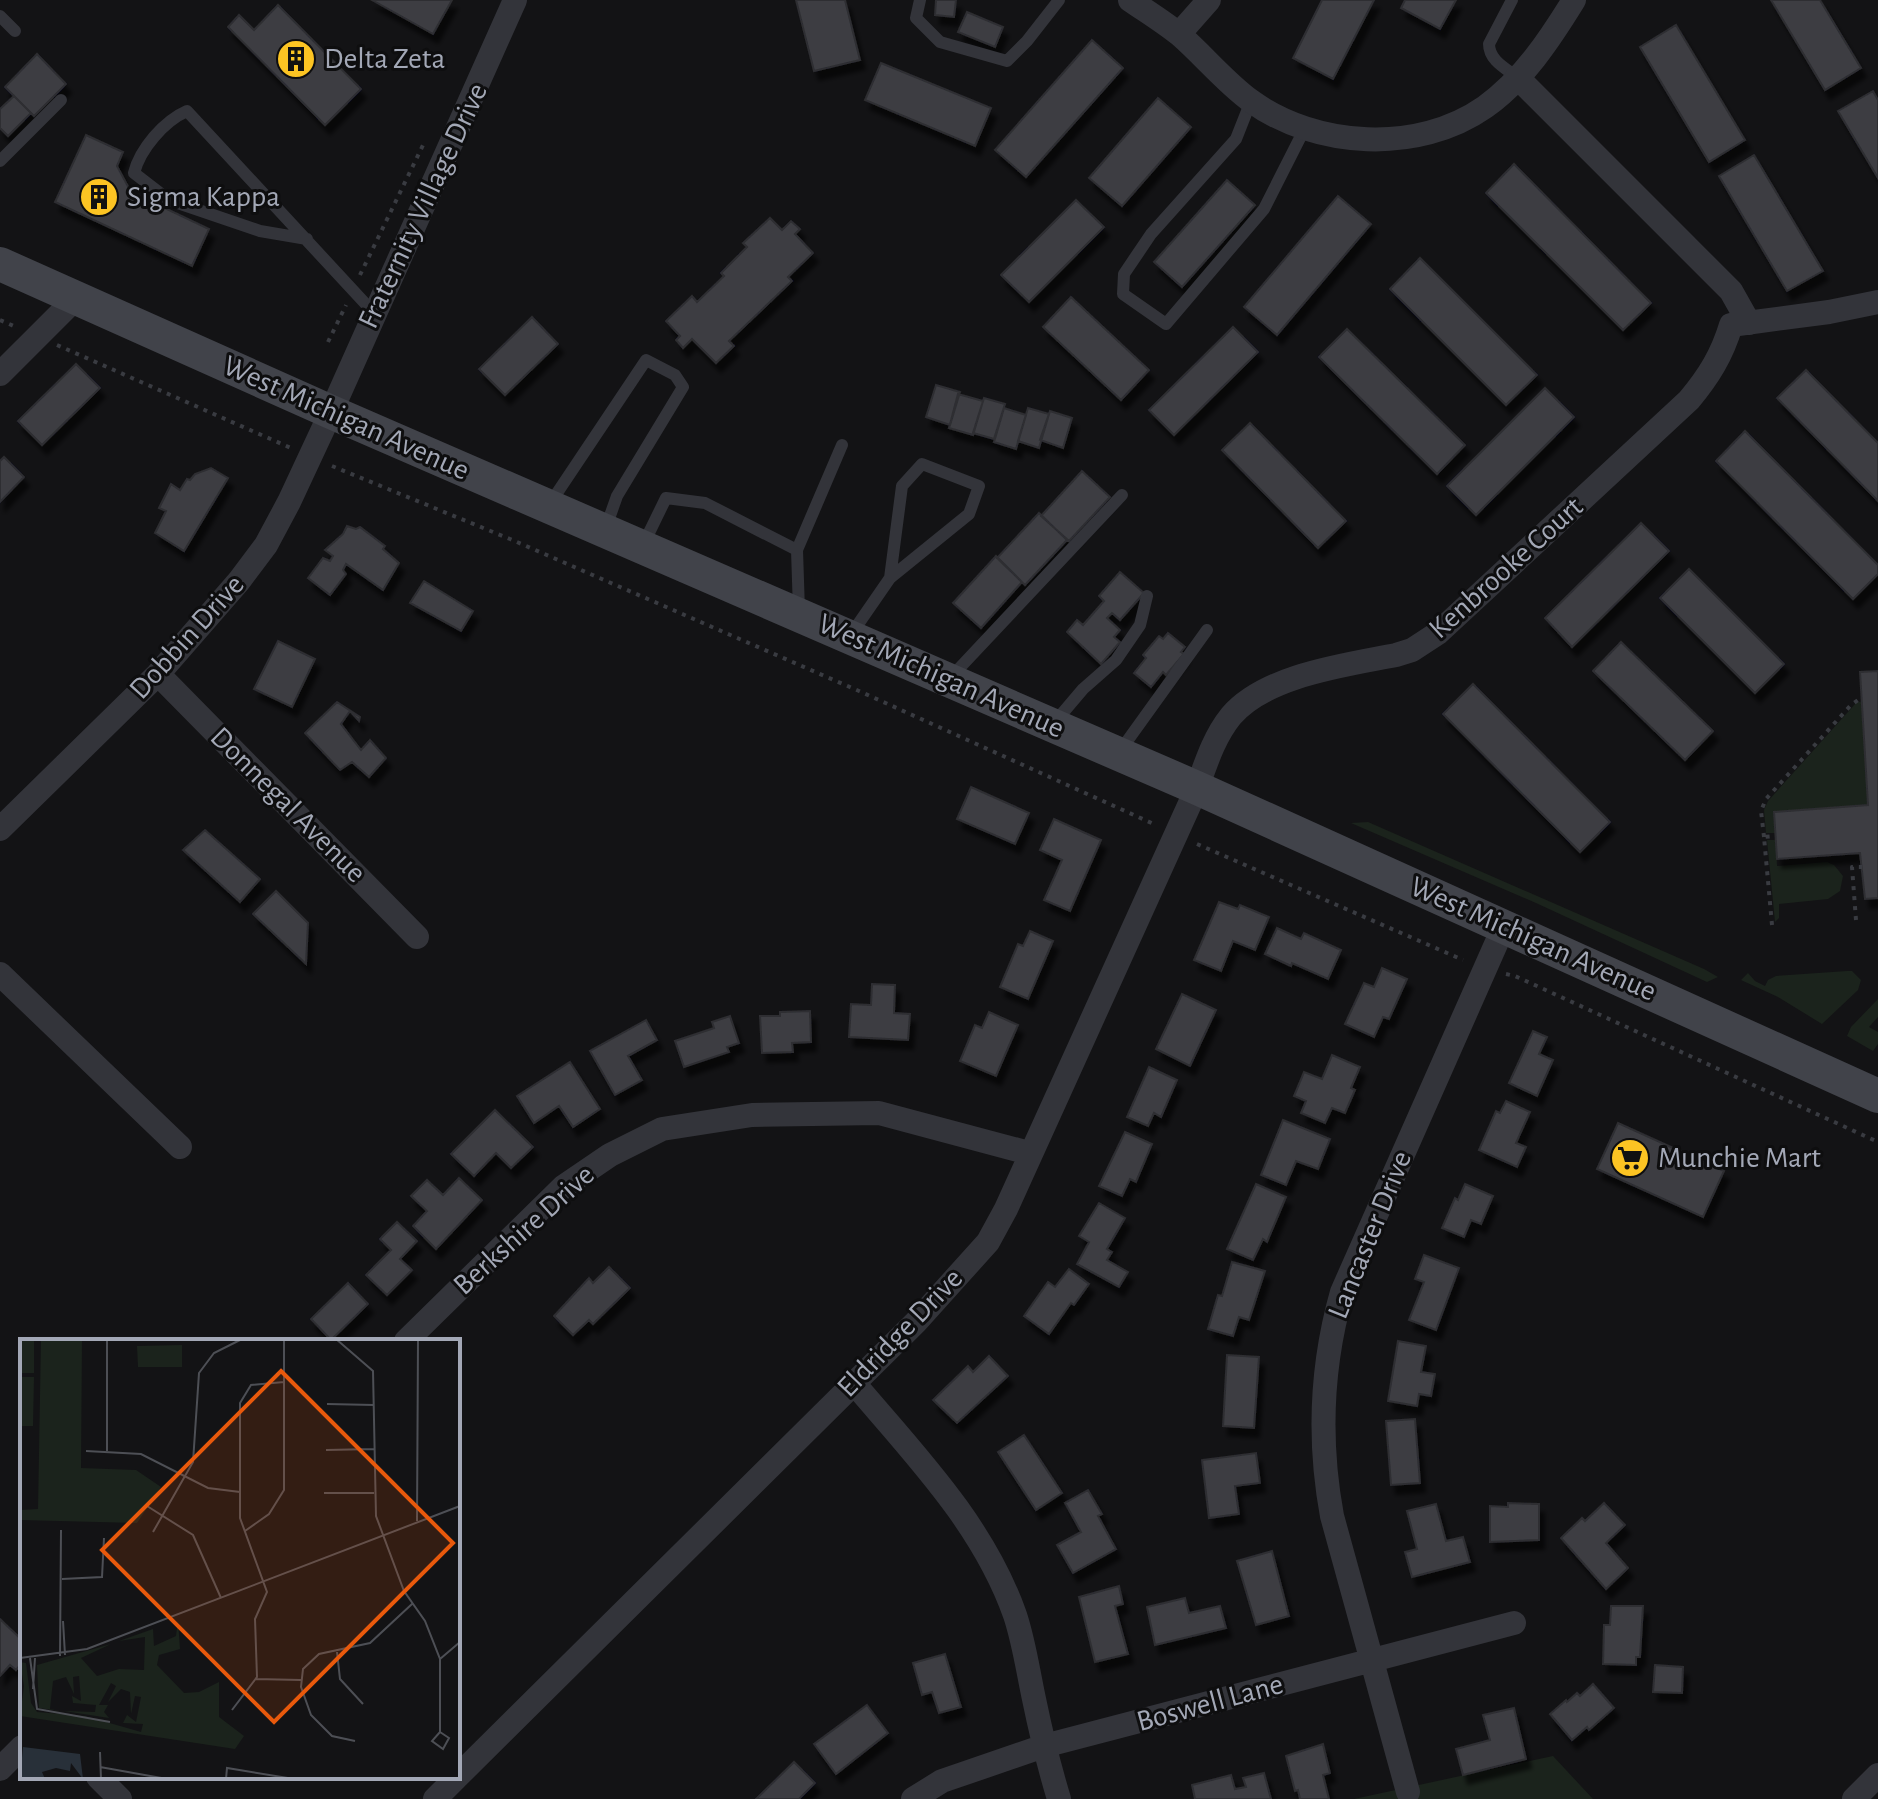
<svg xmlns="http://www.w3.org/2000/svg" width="1878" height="1799" viewBox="0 0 1878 1799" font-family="'Alegreya Sans',sans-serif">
<defs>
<filter id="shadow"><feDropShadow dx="5" dy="9" stdDeviation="2" flood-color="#0009"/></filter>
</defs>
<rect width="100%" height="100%" fill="#131315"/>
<path fill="#1b231c" d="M1862 701 1868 805 1774 812 1775 833H1766L1764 810 1768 801 1856 703Z
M1368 822 1704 969 1718 977 1707 982 1536 903 1351 823Z
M1767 840H1776L1777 866 1827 862 1834 865 1843 876 1840 891 1828 899 1779 904V918L1775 922Z
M1847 971H1852L1861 980 1858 990 1822 1024 1778 997 1741 980 1748 973 1755 981 1765 986 1768 980 1776 976Z
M1878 999V1017L1869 1027 1878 1032V1044L1873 1051 1847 1036 1851 1027Z
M1553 1756 1593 1799H1354Z"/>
<path fill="#3c3d42" stroke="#2d2d31" stroke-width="2" filter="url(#shadow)" d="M372 0H452L433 34Z
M796 0H845L860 60 814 71Z
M936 0H956L954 17 935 15Z
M1322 0H1374L1333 79 1293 58Z
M1405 0H1456L1440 29 1401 8Z
M1771 0H1820L1861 68 1825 90Z
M278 5 361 89 325 125 228 27 239 15 254 30Z
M967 12 1003 27 995 47 958 32Z
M1676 25 1745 140 1709 162 1640 47Z
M1092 40 1123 68 1026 177 995 150Z
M37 54 66 84 34 116 5 87Z
M881 63 991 108 975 146 865 100Z
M1873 91 1878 100V178L1838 111Z
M14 96 31 113 8 136 0 128V109Z
M1158 98 1191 127 1122 206 1089 178Z
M86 135 123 152 117 166 131 192 209 229 192 266 55 202Z
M1754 155 1823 271 1787 291 1719 176Z
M1514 164 1651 303 1623 330 1486 193Z
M1227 180 1255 205 1182 287 1154 262Z
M1338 196 1371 224 1277 335 1244 307Z
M1076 200 1104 227 1029 302 1001 275Z
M770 218 782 230 791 221 800 229 795 234 813 253 788 277 792 281 729 341 734 346 716 363 692 339 683 348 676 340 680 336 666 321 692 296 697 302 724 276 721 273 747 247 743 243Z
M1420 258 1537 375 1506 405 1390 289Z
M1071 297 1149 370 1121 400 1043 327Z
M532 317 558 344 505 395 479 369Z
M1233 327 1258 352 1174 435 1149 410Z
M1347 329 1465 445 1437 474 1319 357Z
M76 364 100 388 42 445 18 421Z
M1806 370 1878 443V501L1777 398Z
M936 385 960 392 950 425 926 417Z
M1545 388 1574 417 1476 515 1447 486Z
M958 394 983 401 973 435 949 428Z
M984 398 1005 404 994 439 973 433Z
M1004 408 1026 415 1016 449 994 442Z
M1028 408 1049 414 1039 448 1018 441Z
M1050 411 1072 418 1063 448 1040 440Z
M1250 423 1346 521 1318 548 1222 450Z
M1745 431 1878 565V574L1853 599 1716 461Z
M4 457 24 477 0 502V461Z
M211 468 228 478 184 551 155 533 166 511 159 508 171 484 180 490 187 479 190 480 195 474Z
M1082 471 1110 497 1069 541 1041 516Z
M1039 513 1067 540 1025 585 997 558Z
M1641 523 1669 551 1572 647 1545 618Z
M347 526 356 529 360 527 385 546 383 549 399 563 383 590 346 564 343 570 346 574 330 595 308 578 323 558 330 561 333 556 325 550 343 534Z
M996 556 1022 582 981 628 953 603Z
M1689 569 1784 664 1755 693 1660 598Z
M1120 572 1144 593 1120 620 1112 613 1107 618 1120 630 1114 637 1120 642 1101 664 1067 632 1077 620 1083 625 1104 601 1099 596Z
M424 581 473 611 461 631 410 603Z
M1168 633 1185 647 1181 652 1184 654 1166 675 1163 672 1151 687 1134 673 1146 658 1143 655 1159 636 1163 639Z
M278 641 315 659 292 707 254 689Z
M1621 642 1713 731 1685 760 1593 671Z
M1878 671V898L1865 899 1860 853 1777 859 1774 812 1868 805 1860 672Z
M1473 684 1610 822 1580 852 1443 714Z
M337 702 360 717 359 721 350 711 341 724 361 750 370 740 386 758 369 777 352 762 340 770 305 733Z
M971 787 1029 813 1015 844 957 819Z
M1054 819 1101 840 1070 911 1044 900 1062 860 1040 850Z
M205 830 260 879 240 902 183 850Z
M276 891 308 923 306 964 253 914Z
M1219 902 1238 909 1240 905 1269 917 1255 950 1233 941 1221 971 1194 960Z
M1277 928 1301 939 1304 933 1341 950 1328 979 1292 963 1291 966 1265 954Z
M1030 931 1053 941 1028 999 1000 987 1018 944 1023 946Z
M1382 968 1407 979 1389 1019 1383 1017 1374 1037 1345 1024 1364 983 1374 987Z
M872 984 895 985 894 1013 910 1014 908 1040 849 1037 851 1004 871 1005Z
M1182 994 1216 1010 1190 1066 1156 1049Z
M810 1011 811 1042 792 1043 793 1052 762 1053 760 1016H780V1012Z
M989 1012 1018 1025 996 1076 960 1061 975 1025 982 1028Z
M730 1016 739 1043 727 1047 729 1052 684 1067 675 1041 714 1028 712 1022Z
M646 1020 657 1040 628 1056 642 1080 615 1095 590 1051Z
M1533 1031 1547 1037 1539 1054 1553 1060 1537 1096 1509 1083Z
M1332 1055 1360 1067 1351 1088 1355 1090 1345 1113 1332 1108 1325 1123 1301 1113 1306 1101 1294 1096 1304 1072 1322 1079Z
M570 1062 600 1109 573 1127 559 1106 534 1123 517 1096Z
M1149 1067 1177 1080 1161 1117 1154 1113 1148 1126 1127 1117Z
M1506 1101 1530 1112 1516 1143 1526 1147 1517 1167 1479 1150 1496 1111 1500 1113Z
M495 1110 533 1147 511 1168 496 1153 474 1176 451 1154Z
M1283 1120 1330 1139 1318 1169 1296 1161 1286 1185 1261 1175Z
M1618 1123 1724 1171 1703 1217 1597 1169Z
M1125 1132 1152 1144 1136 1182 1130 1179 1122 1196 1099 1186Z
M459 1178 482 1200 436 1249 413 1226 427 1211 411 1196 427 1180 443 1195Z
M1256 1184 1286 1197 1267 1242 1263 1239 1253 1260 1227 1249Z
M1465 1184 1493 1196 1481 1224 1471 1220 1464 1237 1442 1228 1455 1198 1458 1200Z
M1099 1203 1125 1218 1107 1249 1112 1252 1107 1260 1128 1272 1119 1287 1077 1264 1089 1242 1079 1236Z
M397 1222 417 1241 400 1259 412 1270 387 1295 366 1275 391 1250 380 1239Z
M1424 1255 1459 1268 1436 1330 1409 1320 1424 1282 1415 1279Z
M1232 1262 1265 1271 1249 1320 1239 1317 1233 1336 1208 1329 1218 1295 1222 1296Z
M609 1267 630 1288 593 1324 589 1320 573 1335 554 1316 589 1278 593 1283Z
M1069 1269 1089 1284 1074 1305 1071 1303 1049 1334 1024 1316 1048 1282 1055 1287Z
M348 1283 368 1304 331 1340 311 1319Z
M1398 1341 1426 1346 1421 1372 1435 1374 1431 1396 1419 1394 1417 1406 1388 1401Z
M1227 1355 1259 1357 1254 1428 1223 1426Z
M989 1356 1008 1376 957 1423 933 1400 968 1366 973 1372Z
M1415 1419 1420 1483 1391 1485 1386 1421Z
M1024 1435 1062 1493 1036 1510 998 1452Z
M1256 1453 1260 1483 1235 1486 1239 1514 1209 1518 1202 1460Z
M1088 1490 1102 1514 1098 1516 1116 1549 1073 1573 1057 1545 1081 1532 1065 1503Z
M1508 1503 1539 1504V1540L1490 1542V1506L1508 1507Z
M1604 1503 1625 1525 1606 1543 1628 1568 1606 1589 1561 1538 1582 1518 1585 1521Z
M1436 1504 1446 1541 1463 1537 1470 1562 1412 1577 1405 1552 1417 1549 1407 1511Z
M1272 1551 1289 1616 1256 1625 1237 1561Z
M1119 1586 1123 1604 1115 1606 1128 1654 1095 1662 1079 1597Z
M1185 1598 1189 1613 1220 1606 1226 1628 1155 1645 1147 1607Z
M1611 1606H1643L1640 1657H1636V1665L1603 1664 1604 1625H1610Z
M0 1619 22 1640V1663L16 1670 10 1665 0 1676Z
M945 1654 961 1707 939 1713 932 1692 922 1695 913 1663Z
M1655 1665 1683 1667 1682 1693 1653 1692Z
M1593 1684 1614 1708 1589 1730 1587 1727 1572 1740 1550 1714 1566 1700 1567 1702 1577 1693 1580 1696Z
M867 1705 888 1733 836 1774 814 1744Z
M1514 1708 1526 1759 1463 1775 1456 1749 1490 1740 1483 1715Z
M1323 1744 1330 1773 1323 1775 1329 1799H1300L1298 1790 1295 1791 1286 1756Z
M794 1762 815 1783 799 1799H756Z
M1264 1773 1271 1799H1195L1192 1785 1231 1775 1235 1789 1246 1787 1243 1778Z"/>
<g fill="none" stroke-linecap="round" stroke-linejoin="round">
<path stroke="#393b41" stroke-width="4" stroke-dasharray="4 6" stroke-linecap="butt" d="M360 275 424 143
M0 320 16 327
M328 342 346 305
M57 345 291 448
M332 466 510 539 859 691 1156 825
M1764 837 1761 811 1766 799 1851 705 1861 698
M1197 844 1463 960
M1856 920 1852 867H1862
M1772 925 1764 837 1775 836
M1506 974 1515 976 1878 1142"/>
<path stroke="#33343a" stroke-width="12" d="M920 0 916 18 940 42 1007 61 1027 41 1059 0
M1512 0 1489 44C1489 60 1505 68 1517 77
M0 16 15 31
M1251 101 1236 139 1151 234 1124 274 1123 294 1166 324 1264 209 1305 128
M0 161 61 100
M307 239 260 231 169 200 134 173C140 149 164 121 187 111L374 313
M549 505 646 360 675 375 683 387 617 496 605 530
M644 543 666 498 705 503 797 550 799 611
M797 550 842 445
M852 633 890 578 969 514 979 486 922 464 902 486 890 578
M952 676 1122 495
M1055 722 1083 689 1116 660 1140 625 1147 596
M1120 751 1207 630"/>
<path stroke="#33343a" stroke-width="24" d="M1130 0C1146 11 1164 22 1180 35 1204 56 1225 82 1251 101 1316 148 1418 154 1485 107 1523 80 1550 39 1574 0
M1179 34 1209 0
M1517 77 1731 291 1749 323
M0 374 76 298
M158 674 417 937
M0 829 158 674 239 581 266 545 289 502 331 412 515 0
M0 974 180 1147
M406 1341 563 1187 610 1155 662 1129 752 1115 879 1113 1029 1153
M853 1382C914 1454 983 1524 1015 1615 1024 1642 1028 1671 1034 1699 1041 1733 1049 1766 1059 1799
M0 1769 22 1747
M458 1776 916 1322 988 1242 1006 1209 1197 788C1206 763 1214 737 1231 716 1266 675 1346 665 1396 655L1412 650 1438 633 1689 400C1709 376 1722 355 1731 325L1829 312 1878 302
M98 1777 120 1799
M1408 1792 1332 1516C1318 1440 1321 1366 1342 1292L1504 926
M435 1799 457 1777
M913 1799 942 1781 1044 1746 1514 1623
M1854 1799 1878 1775"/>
<path stroke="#41434a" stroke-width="34" d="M0 264 331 412 1197 788 1878 1096"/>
</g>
<defs>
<symbol id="building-disc" viewBox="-11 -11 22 22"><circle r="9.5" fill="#fcc423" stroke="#0e0e0f"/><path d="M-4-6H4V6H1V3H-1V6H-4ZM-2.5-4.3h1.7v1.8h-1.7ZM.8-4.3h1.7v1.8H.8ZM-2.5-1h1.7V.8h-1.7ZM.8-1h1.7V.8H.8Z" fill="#111"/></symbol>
<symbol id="supermarket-disc" viewBox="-11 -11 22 22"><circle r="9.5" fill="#fcc423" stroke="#0e0e0f"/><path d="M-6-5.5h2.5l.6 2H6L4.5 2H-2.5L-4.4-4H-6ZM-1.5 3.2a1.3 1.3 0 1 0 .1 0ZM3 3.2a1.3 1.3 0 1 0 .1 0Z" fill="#111"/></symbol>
</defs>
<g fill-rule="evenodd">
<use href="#building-disc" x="274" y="37" width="44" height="44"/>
<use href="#building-disc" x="77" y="175" width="44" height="44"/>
<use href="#supermarket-disc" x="1608" y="1136" width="44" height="44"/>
</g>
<g text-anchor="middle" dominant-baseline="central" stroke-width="6" stroke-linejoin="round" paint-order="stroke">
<g font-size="30" fill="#a3a8b6" stroke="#0e0e0f" text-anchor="start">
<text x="324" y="59">Delta Zeta</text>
<text x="127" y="197">Sigma Kappa</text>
<text x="1658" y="1158">Munchie Mart</text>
</g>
<g font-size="30" fill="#a3a8b6" stroke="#0e0e0f">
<text transform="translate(423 206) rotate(-65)">Fraternity Village Drive</text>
<text transform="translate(346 418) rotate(24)">West Michigan Avenue</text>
<text transform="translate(1506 568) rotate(-42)">Kenbrooke Court</text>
<text transform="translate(187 637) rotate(-48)">Dobbin Drive</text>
<text transform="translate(941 676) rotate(24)">West Michigan Avenue</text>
<text transform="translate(288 805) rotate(45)">Donnegal Avenue</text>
<text transform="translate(1533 939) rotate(24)">West Michigan Avenue</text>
<text transform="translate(524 1230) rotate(-42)">Berkshire Drive</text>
<text transform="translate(1370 1235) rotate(-68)">Lancaster Drive</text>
<text transform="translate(900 1333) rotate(-46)">Eldridge Drive</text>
<text transform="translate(1210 1703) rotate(-15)">Boswell Lane</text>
</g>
</g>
<g transform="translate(20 1339)">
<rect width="440" height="440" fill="#131315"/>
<path d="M0 0H14V34H0ZM21 0H62L61 129 116 131 141 148 117 184 0 181V171L18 170ZM162 6V28H118L117 7ZM0 38H14L13 87H0ZM158 281 160 310 139 316 137 326 164 354 179 353 199 343V378L224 397 215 410 0 377 4 347 0 323 6 324 11 364 17 373 65 377 121 393 123 385 103 384 95 382 103 384 107 376 116 383 121 358 115 357 111 375 110 353 101 350 88 363 96 347 91 344 79 366H88L84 373 89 379 44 372 75 373 76 366 53 364 52 357 61 362 59 337 53 338 54 355 46 338 33 342 30 370 40 372 19 369 17 326 91 305 61 319 77 337 99 330 124 331 125 298 99 302 133 290 134 307 156 297Z" fill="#1b231c"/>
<path d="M3 408 60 415 63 440 51 424 50 432 36 429 22 433 25 440H0Z" fill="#283039"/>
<path fill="none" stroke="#4d4f55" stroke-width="2" d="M87 0V112M316 0 353 32 356 177 384 252 405 282 420 320V393L412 402 423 410 429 399 420 393M307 65 354 66M0 107V158M306 111 354 110M66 112 121 115 188 149 220 153M304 154H354M127 167 173 196 201 259M397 182 398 0M225 192 249 175 264 151V0M133 193 173 123 179 34 194 14 222 0M42 240 82 238 84 199M43 282 45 316M317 313 320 340 343 365M40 317 41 191M0 319 67 310 440 167M10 319 17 370 90 383M420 320 440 303M235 340 281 341M13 350 15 319M212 371 237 338 235 280 247 253 220 179V64L231 46 264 43M335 402 312 397 291 376 281 348 283 330 299 315 350 304 392 265M80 413 81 440M80 428 147 440M206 440 207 429 274 440"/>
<path fill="#e8590c" fill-opacity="0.15" stroke="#e8590c" stroke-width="4" d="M261 32 433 204 254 383 82 211Z"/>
<rect width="440" height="440" fill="none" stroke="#a3a8b6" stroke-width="4"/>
</g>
</svg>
